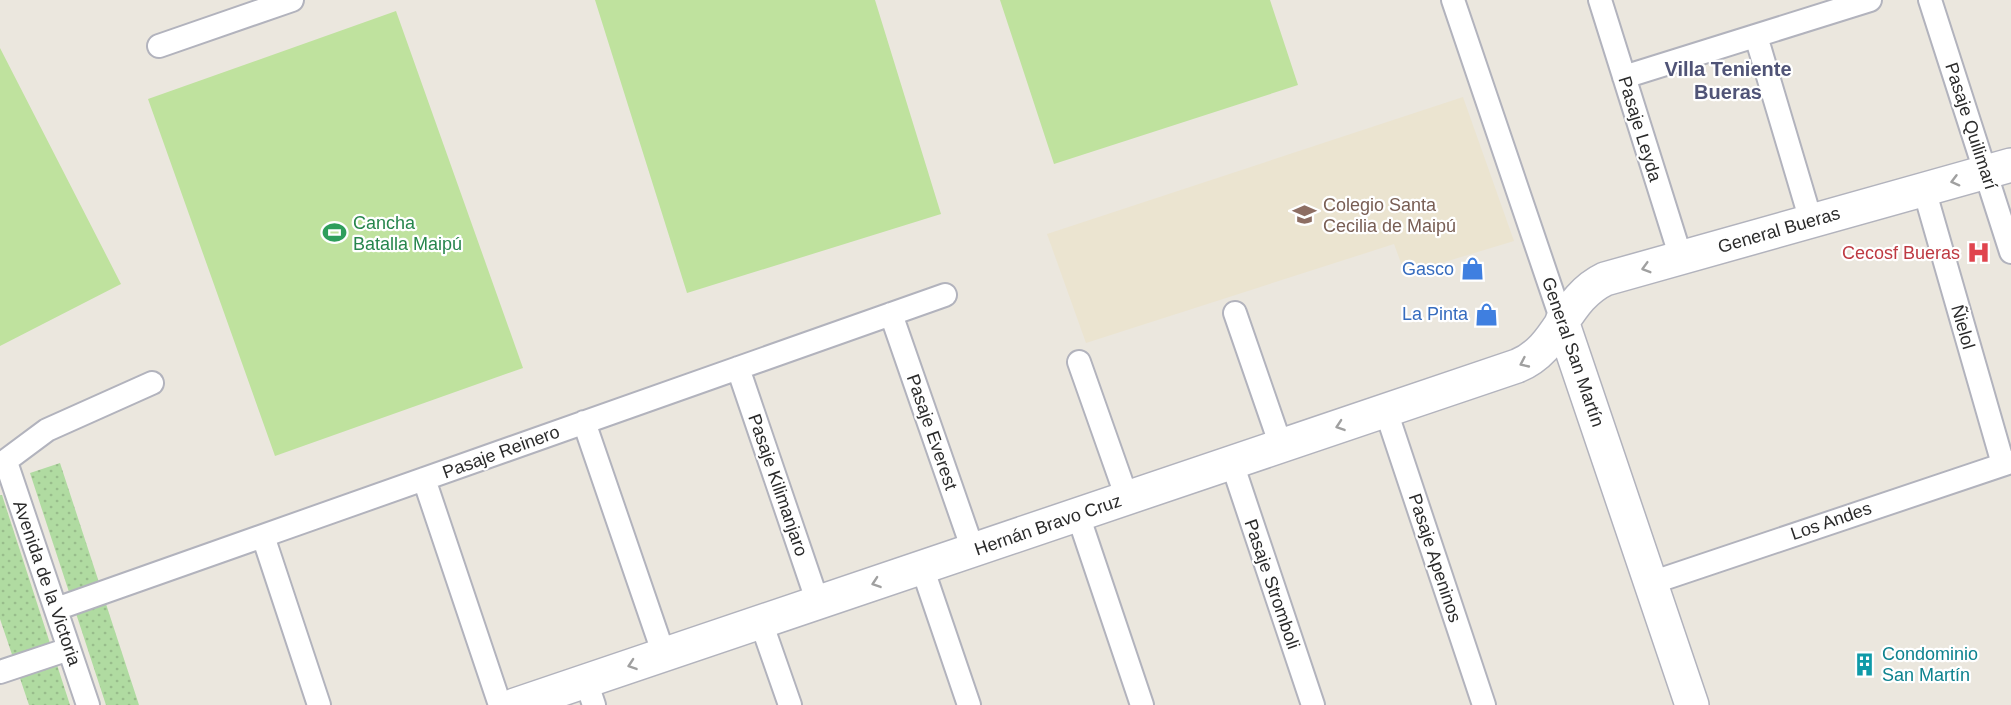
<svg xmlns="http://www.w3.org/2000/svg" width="2011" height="705" viewBox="0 0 2011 705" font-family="Arial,sans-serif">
<defs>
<pattern id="grass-dots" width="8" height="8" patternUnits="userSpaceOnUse" patternTransform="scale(1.5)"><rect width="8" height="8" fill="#b0dba1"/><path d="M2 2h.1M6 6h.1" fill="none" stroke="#98bc8b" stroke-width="1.8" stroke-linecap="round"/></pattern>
</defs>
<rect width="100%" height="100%" fill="#ebe7de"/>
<path fill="#ebe4d0" d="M1463 97 1514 241 1405 274 1394 244 1086 343 1047 234Z"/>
<path fill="url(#grass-dots)" d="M60 463 139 705H106L30 473Z
M0 495H2L70 705H29L0 619Z"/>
<path fill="#bfe29e" d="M595 0H875L941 214 687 293Z
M1000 0H1270L1298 85 1054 164Z
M396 11 523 368 275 456 148 99Z
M0 48 121 284 0 346Z"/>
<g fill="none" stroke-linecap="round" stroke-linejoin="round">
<defs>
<path id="street" d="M1453 0 1562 321
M1600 0 1681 258
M1930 0 2011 252
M1756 36 1811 221
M159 46 292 0
M1624 77 1870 0
M1924 189 2003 464
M1235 313 1281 446
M891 314 973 550
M1079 362 1127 498
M738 368 818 603
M1386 411 1484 705
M584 422 664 655
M6 462 88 705
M1232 463 1313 705
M0 465 47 430 152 383
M424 479 500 705
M1078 515 1142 705
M263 536 319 705
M922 567 969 705
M1651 583 2011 462
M56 609 945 295
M761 622 790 705
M0 672 69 649
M586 681 594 705"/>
<path id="secondary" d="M1562 321 1692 705
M515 705 1517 366C1560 349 1563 299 1605 279L2011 165"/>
</defs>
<use href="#street" stroke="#b2b3bd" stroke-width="26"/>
<use href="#secondary" stroke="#b2b3bd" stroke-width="36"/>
<use href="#street" stroke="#fff" stroke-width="22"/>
<use href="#secondary" stroke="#fff" stroke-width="33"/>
</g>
<defs><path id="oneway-chevron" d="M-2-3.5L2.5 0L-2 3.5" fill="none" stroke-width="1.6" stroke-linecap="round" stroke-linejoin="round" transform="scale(1.5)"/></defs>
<g stroke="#a0a0a0">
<use href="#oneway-chevron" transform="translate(1955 181) rotate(165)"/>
<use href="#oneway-chevron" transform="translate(1646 268) rotate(164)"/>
<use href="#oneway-chevron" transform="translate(1524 363) rotate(155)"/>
<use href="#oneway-chevron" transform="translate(1340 426) rotate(161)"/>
<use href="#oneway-chevron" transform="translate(876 583) rotate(161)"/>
<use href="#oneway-chevron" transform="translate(632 665) rotate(161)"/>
</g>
<defs>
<symbol id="school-bare" viewBox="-9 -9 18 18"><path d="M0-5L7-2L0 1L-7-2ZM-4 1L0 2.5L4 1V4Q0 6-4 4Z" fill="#8d6e63" stroke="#fff" stroke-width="2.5" paint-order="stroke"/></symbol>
<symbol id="stadium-bare" viewBox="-9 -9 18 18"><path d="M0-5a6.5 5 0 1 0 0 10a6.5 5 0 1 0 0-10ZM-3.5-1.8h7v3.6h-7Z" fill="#2e9e5b" stroke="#fff" stroke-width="2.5" paint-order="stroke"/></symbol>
<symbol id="hospital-bare" viewBox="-9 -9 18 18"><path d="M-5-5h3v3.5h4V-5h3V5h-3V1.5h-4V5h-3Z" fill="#e0444e" stroke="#fff" stroke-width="2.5" paint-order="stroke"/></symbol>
<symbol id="shop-bare" viewBox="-9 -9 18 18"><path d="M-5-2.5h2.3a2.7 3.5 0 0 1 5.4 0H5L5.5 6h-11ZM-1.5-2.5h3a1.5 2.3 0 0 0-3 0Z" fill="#3f7fe0" stroke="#fff" stroke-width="2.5" paint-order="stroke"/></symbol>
<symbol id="building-bare" viewBox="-9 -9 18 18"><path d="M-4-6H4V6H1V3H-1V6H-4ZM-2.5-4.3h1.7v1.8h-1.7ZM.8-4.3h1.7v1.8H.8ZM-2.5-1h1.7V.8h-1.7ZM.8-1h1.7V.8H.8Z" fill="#0f9aa8" stroke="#fff" stroke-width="2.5" paint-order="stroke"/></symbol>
</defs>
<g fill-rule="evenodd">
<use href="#school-bare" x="1288" y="198" width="33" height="33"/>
<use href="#stadium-bare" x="318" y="216" width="33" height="33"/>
<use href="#hospital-bare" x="1962" y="236" width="33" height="33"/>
<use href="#shop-bare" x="1456" y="252" width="33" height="33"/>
<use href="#shop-bare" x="1470" y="298" width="33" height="33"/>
<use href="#building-bare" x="1848" y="648" width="33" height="33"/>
</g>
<g text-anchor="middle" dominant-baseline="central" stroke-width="4.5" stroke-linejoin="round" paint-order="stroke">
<g font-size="18" fill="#2b2b2b" stroke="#fff">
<text transform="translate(1971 126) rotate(72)">Pasaje Quilimarí</text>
<text transform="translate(1640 129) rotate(73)">Pasaje Leyda</text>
<text transform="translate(1779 230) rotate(-16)">General Bueras</text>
<text transform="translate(1963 327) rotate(74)">Ñielol</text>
<text transform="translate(1573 352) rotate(71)">General San Martín</text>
<text transform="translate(932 432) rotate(71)">Pasaje Everest</text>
<text transform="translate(501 452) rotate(-20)">Pasaje Reinero</text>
<text transform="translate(778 485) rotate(71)">Pasaje Kilimanjaro</text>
<text transform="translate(1831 521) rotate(-19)">Los Andes</text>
<text transform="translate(1048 525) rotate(-19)">Hernán Bravo Cruz</text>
<text transform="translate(1435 558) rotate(72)">Pasaje Apeninos</text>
<text transform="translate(47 583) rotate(71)">Avenida de la Victoria</text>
<text transform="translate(1272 584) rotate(71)">Pasaje Stromboli</text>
</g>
<g font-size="18" fill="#785e54" stroke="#fff" text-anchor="start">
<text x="1323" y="205">Colegio Santa<tspan x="1323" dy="21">Cecilia de Maipú</tspan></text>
</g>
<g font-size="18" fill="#27864d" stroke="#fff" text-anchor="start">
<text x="353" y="223">Cancha<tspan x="353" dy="21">Batalla Maipú</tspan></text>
</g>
<g font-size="18" fill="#be3a42" stroke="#fff" text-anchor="end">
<text x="1960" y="253">Cecosf Bueras</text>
</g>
<g font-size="18" fill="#366cbe" stroke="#fff" text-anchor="end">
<text x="1454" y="269">Gasco</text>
<text x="1468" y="314">La Pinta</text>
</g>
<g font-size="18" fill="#0d838f" stroke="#fff" text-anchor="start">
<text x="1882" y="654">Condominio<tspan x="1882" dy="21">San Martín</tspan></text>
</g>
<g font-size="20" font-weight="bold" fill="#505477" stroke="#fff">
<text x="1728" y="69">Villa Teniente<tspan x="1728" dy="23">Bueras</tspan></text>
</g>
</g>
</svg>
